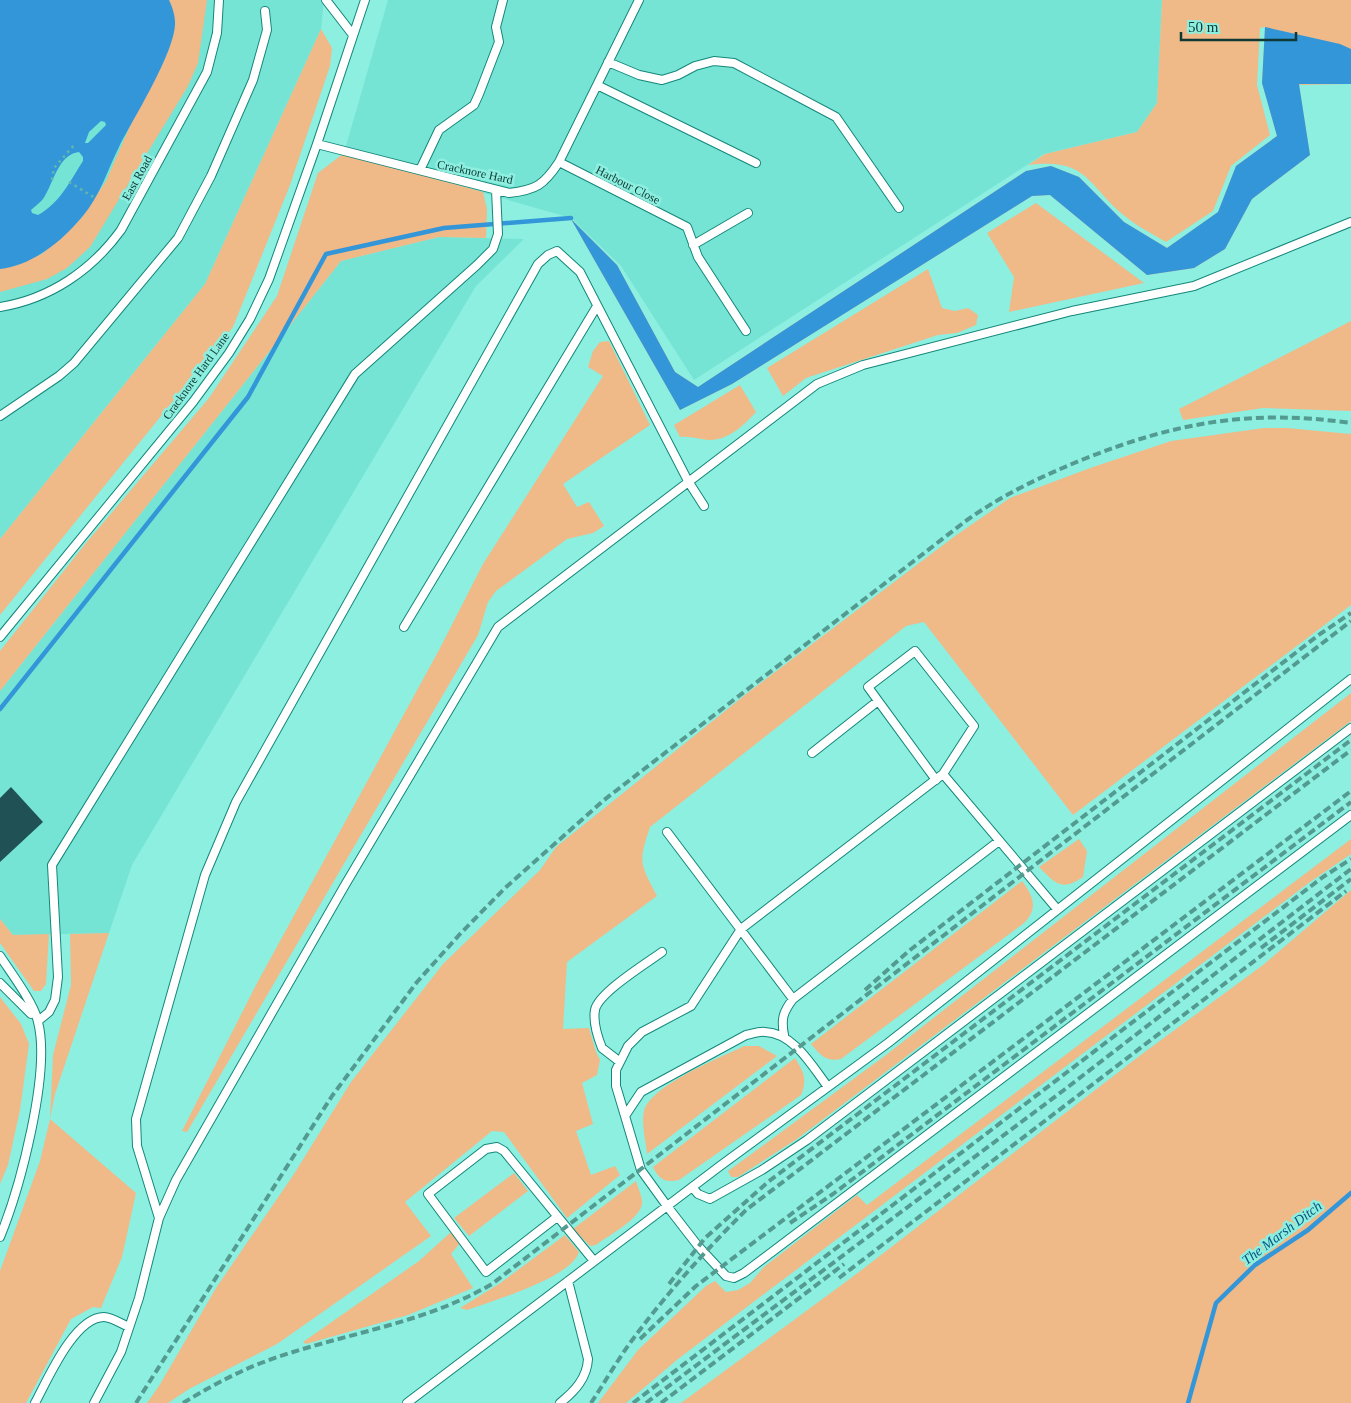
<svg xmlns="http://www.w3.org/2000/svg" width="1351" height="1403" viewBox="0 0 1351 1403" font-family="'Times New Roman',serif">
<rect width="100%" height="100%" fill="#8defe0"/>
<path fill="#76e4d4" d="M0 0H324L321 29 205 284 0 539Z
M388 0H1162L1157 103 1137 132 1044 154 694 380 621 266 571 218 344 153Z
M439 237 524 239 476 286 132 865 109 933 13 935 0 919V691L341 261Z"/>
<path fill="#f0b988" d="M169 0H207L198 63 188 86 90 247 67 268 47 279 0 292V269L42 254 82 217 106 181 175 23Z
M1162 0H1351V84L1299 85 1310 155 1252 199 1225 249 1194 268 1147 275 1050 195 1032 196 732 384 680 410 571 219 617 265 675 372 698 387 1026 171 1051 166 1079 177 1124 222 1167 248 1218 212 1236 166 1277 136 1262 83 1265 27 1260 28 1257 85 1270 135 1231 166 1213 211 1166 242C1153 234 1138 227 1126 217 1087 186 1089 157 1028 165L1045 154 1137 132 1157 103Z
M321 29 332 48 330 66 290 185 233 327 0 615V539L205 284Z
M344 153 483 192 487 209 486 238 439 237 341 261 0 691V651L86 543 209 398 277 296 318 173Z
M1036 203 1144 283 1009 312 1014 277 987 233Z
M928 269 942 308 955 311 968 308 978 315 976 325 957 333 938 335 806 378 783 396 767 368Z
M1351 321V411L1263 408 1183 420 1179 409Z
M609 341 650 425 563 484 577 507 589 502 604 526 593 533 567 539 496 591 488 602 478 635 187 1132 182 1131 256 985 439 650 483 564 603 376 588 367 593 351 600 342Z
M740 385 756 412C744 425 728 441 708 440 698 439 690 436 680 437L674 425Z
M1264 428H1287L1351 434V605L1073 815 924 622 906 626 650 827C638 863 640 863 657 896L567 962 563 1029 589 1028 596 1052 600 1060 597 1075 582 1083 593 1124 576 1131 591 1175 615 1166 620 1175 567 1218 504 1132 492 1131 405 1202 431 1236 277 1344 189 1389 168 1403H147L159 1386 216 1288 294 1174 351 1082 443 964 540 870 556 847 750 691 955 536 1010 498 1093 467 1171 441Z
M1351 693V721L797 1139 738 1177H731L728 1171 735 1166 886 1055Z
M1079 839 1087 851 1083 877C1061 892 1055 883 1039 867Z
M1351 839V854L1310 882 678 1359 626 1403H598L638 1350 706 1286 715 1281 726 1292 738 1290 750 1283 764 1267 857 1195 867 1205Z
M1022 881C1033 896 1039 908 1024 923L841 1059C826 1062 820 1055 811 1044Z
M1351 890V1403H681L855 1275 1142 1054 1263 965Z
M0 919 13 935 49 934 46 984 41 991H34L0 943Z
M109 933 55 1094 50 1119 136 1193 122 1257 101 1308 93 1307 71 1319 26 1403H0V1271L40 1161 50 1119 53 1055 71 985 70 934Z
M0 997 21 1024 29 1044 20 1110 8 1165 0 1184Z
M744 1046H759L777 1056 647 1154C646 1142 641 1123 644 1111 651 1085 720 1058 744 1046Z
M795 1058C803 1071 808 1079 801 1095L679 1180C666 1183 659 1180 653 1167Z
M514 1173 528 1191 469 1236 454 1218Z
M636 1181C638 1188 643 1198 642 1204 639 1220 609 1235 596 1245L590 1246 573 1229Z
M451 1232 460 1243 451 1254 473 1288 408 1315 306 1344 303 1342 419 1261Z
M565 1235 579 1252C571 1278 492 1301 467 1310L460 1308 499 1284Z"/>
<path fill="#3296d8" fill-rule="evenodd" d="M0 0H169C172 6 175 15 175 22 176 51 133 119 119 147 107 171 100 196 82 217 61 242 33 265 0 269ZM101 121 105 122 106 125 88 143H85L89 132ZM79 152 83 157V161C70 181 60 203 38 215L32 213 31 210C35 206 40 203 43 199 53 185 58 154 79 152Z
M1265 27 1340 44 1351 49V84H1299L1310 155 1252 199 1225 249 1194 268 1147 275 1050 195 1032 196 732 384 680 410 571 219 617 265 675 372 698 387 1026 171 1051 166 1079 177 1124 222 1167 248 1218 212 1236 166 1277 136 1262 83Z"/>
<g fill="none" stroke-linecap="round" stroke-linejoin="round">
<path stroke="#3296d8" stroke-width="4.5" d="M0 709 248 397 326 254 444 228 571 218
M1188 1403 1216 1303 1255 1265 1308 1230 1351 1193"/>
</g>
<path fill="#1f5155" d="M11 787 43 822 0 862V798Z"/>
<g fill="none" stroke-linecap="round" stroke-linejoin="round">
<defs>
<path id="lane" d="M326 0 353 35
M608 62 639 75 662 80 678 75 695 66 714 61 734 63 836 117 899 208
M597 85 756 163
M317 144 509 193C536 190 544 185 559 162L639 0
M559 162 687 227 698 257 746 331
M420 170 439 130 474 105 479 94 499 42 496 27 503 0
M693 245 748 213
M0 307C50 299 92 270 121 230L207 72 217 33 219 0
M0 416 59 376 74 363 178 238 211 176 253 80 267 30 265 11
M404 627 597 306
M0 637 193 402 229 353 250 319 269 279 317 144 365 0
M812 753 878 701
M936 780 868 687 915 651 974 726 943 774
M667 832 793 999 999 841
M0 956C11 973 34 1003 38 1022 51 1072 20 1188 0 1237
M0 983 31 1014
M38 1021 49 1012 55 1000 58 977 52 865 355 374 477 265 493 249 498 234 496 190
M784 1035C781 1019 783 1012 793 999
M620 1062 602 1048C598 1038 593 1021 595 1010 598 993 647 963 662 952
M828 1087C812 1066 794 1033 765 1032 759 1031 752 1034 746 1035L641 1092 625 1116 641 1170 667 1206 698 1246 726 1276 734 1278 744 1273 1351 815
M625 1116 616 1086V1070L628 1046 642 1032 691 1006 741 929 943 774 1057 909
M692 1187 698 1194 710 1199 762 1170 807 1140 1351 728
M557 1217 486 1272 428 1194 486 1149 497 1147 504 1151 594 1261
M159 1218 137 1146 136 1119 205 875 236 802 538 264 548 255 557 251 580 272 688 481 704 506
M35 1403C47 1381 74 1317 104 1317 111 1317 122 1324 129 1327
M94 1403 121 1352 139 1298 159 1218 176 1180 345 885 498 627 817 384 863 365 1072 311 1194 286 1351 222
M407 1403 720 1166 888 1043 1351 679
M560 1403C575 1391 587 1378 588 1359L568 1281"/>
</defs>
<use href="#lane" stroke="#13877a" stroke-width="10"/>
<path stroke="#65b6aa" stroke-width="2.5" stroke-dasharray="2.5 4" stroke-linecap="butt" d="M52 180 54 168 75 144
M69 182 95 198"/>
<use href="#lane" stroke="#fff" stroke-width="8"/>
<path stroke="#539b91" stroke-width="4" stroke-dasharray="8 4" stroke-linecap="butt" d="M1261 948 1351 879
M865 990 910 950 1320 634 1351 613
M790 1223 833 1194 1351 802
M839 1278 1346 891
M669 1284 705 1238 768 1182 1351 740
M640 1339 696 1286 1351 791
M136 1403 332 1096 417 982 460 934 505 888 604 800 967 520C1004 494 1042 476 1084 459 1177 422 1251 409 1351 423
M183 1403C208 1388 233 1374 261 1363 337 1334 420 1326 492 1284L1351 621
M591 1403C605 1382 618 1359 633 1339 667 1293 706 1250 746 1210L1351 750
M633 1403 1323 877 1351 859
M646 1403 1064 1090 1351 869
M661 1403 844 1264"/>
</g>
<g text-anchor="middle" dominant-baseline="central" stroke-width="5" stroke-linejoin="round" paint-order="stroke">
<g font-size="12" fill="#0e3934" stroke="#8defe0">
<text transform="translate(475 172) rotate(12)">Cracknore Hard</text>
<text transform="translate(137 178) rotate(-61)">East Road</text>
<text transform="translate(628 185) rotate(27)">Harbour Close</text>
<text transform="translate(196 376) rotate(-54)">Cracknore Hard Lane</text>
</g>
<g font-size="14" font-style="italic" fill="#0a5480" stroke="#8defe0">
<text transform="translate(1282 1233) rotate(-37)">The Marsh Ditch</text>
</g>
</g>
<path d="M1181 32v8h115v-8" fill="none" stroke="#0e3934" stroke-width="2.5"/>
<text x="1188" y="32" font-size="15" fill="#0e3934" stroke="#8defe0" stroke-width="4" paint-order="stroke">50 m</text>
</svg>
